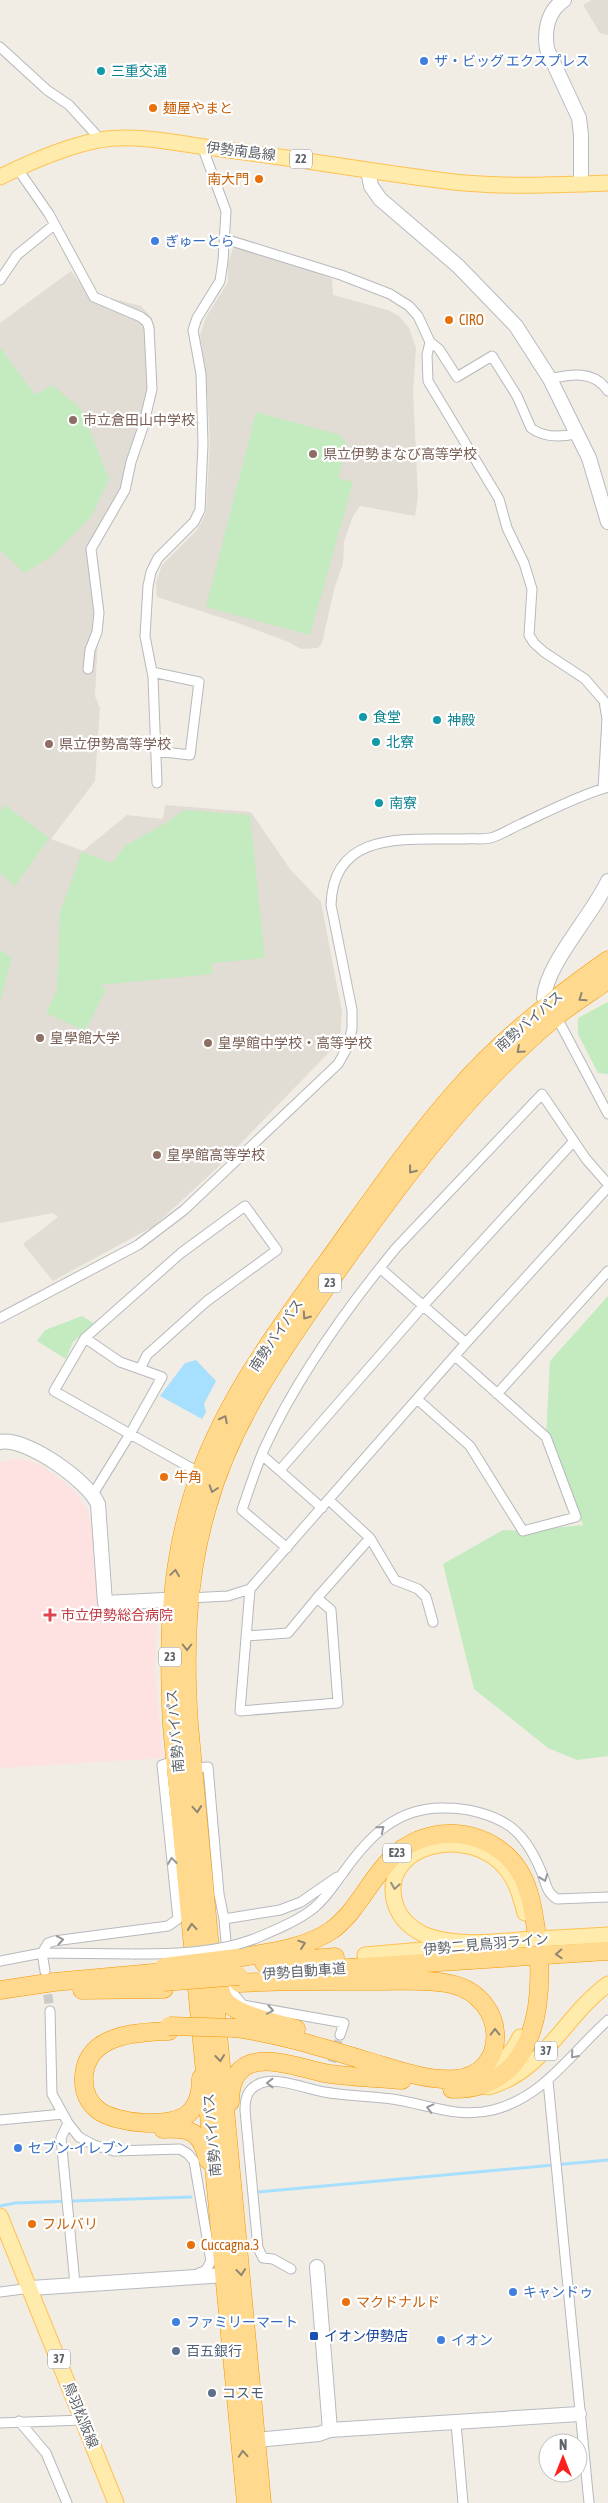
<svg xmlns="http://www.w3.org/2000/svg" width="608" height="2503" viewBox="0 0 608 2503" font-family="'Asap Condensed','Noto Sans JP',sans-serif">
<rect width="100%" height="100%" fill="#f1ede5"/>
<path fill="#e1dcd4" d="M592 0H608V35L600 33 583 5Z
M234 246 303 267 332 279 333 295 388 310 399 316 409 328 416 348 413 392 418 496 415 516 360 506 353 516 344 542 343 564 335 586 322 643 318 648 301 649 288 642 238 623 157 597 156 582 162 565 197 530 206 513 210 442 206 373 200 335 206 317 228 282V263Z
M71 271 92 299 110 298 141 306 152 318 155 332 150 395 126 482 103 525 86 547 98 636 95 696 100 708 95 781 51 839 83 851 127 815 163 819 165 805 251 812 290 869 321 902 342 1012 340 1041 217 1168 154 1226 53 1281 23 1244 58 1217 53 1213 0 1223V323Z"/>
<path fill="#fee1e1" d="M15 1459 27 1460 43 1467 59 1478 76 1493 88 1511 93 1536 100 1616 146 1613 157 1625 155 1670 163 1758 0 1768V1462Z"/>
<path fill="#c3ebbf" d="M0 347 35 395 52 385 81 409 109 479 91 517 53 555 25 573 0 550Z
M256 412 340 435 347 444 338 478 353 482 310 635 206 607Z
M5 805 49 838 15 886 0 873V812Z
M184 810 250 815 265 958 212 963V974L99 985 106 990 85 1031 46 1013 57 990 60 912 82 852 112 863 126 845 166 823Z
M0 950 12 958 0 1002Z
M608 1002V1074L598 1073 578 1034V1018Z
M608 1296V1756L577 1760 548 1748 474 1689 443 1564 503 1530 523 1531 583 1525 546 1437 550 1361Z
M82 1316 95 1324 73 1342 66 1359 37 1341 45 1330Z"/>
<path fill="#a7dfff" d="M196 1360 216 1381 204 1404 206 1412 202 1419 160 1396 185 1363Z"/>
<g fill="none" stroke-linecap="round" stroke-linejoin="round">
<path stroke="#a7dfff" stroke-width="3" d="M258 2192 608 2160
M0 2206 15 2203 191 2197"/>
<path stroke="#cccac6" stroke-width="9" stroke-dasharray="9 4.5" stroke-linecap="butt" d="M46 1981 50 2011
M328 2075 340 2035"/>
<defs>
<path id="street" d="M0 47 47 90 69 105 101 140
M17 168 49 214 94 297 141 317 147 322 149 328 152 389 143 427 131 462 125 490 91 549 99 613 97 632 90 650 88 669
M225 239 341 275 390 294 409 306 418 316 430 342 427 355 428 381 499 499 507 528 524 563 532 589 529 635 534 643 544 652 585 679 604 701 607 719 603 789
M0 280 17 255 54 225
M430 342 439 349 457 377 492 356 517 396 531 428C544 438 561 437 575 434
M550 379C571 374 594 370 608 391
M152 672 199 682 190 755 156 751
M157 783 153 677 145 636 148 586 151 572 158 558 194 522 200 510 203 444 201 374 193 330 197 318 220 281 223 261 226 211 202 146
M556 1016 608 1114
M245 1206 277 1250 207 1301 147 1355 140 1369 162 1377 130 1434 54 1391 85 1338 181 1253Z
M380 1268 466 1343
M0 1318 138 1245 184 1210 338 1064 347 1048 352 1029V1010L331 905C333 829 408 840 463 839 471 838 481 840 490 838 500 836 511 828 521 824 549 811 577 796 608 787
M85 1338 120 1362 140 1369
M497 1394 608 1271
M417 1399 470 1446 523 1531 576 1517 546 1437 455 1356
M262 1455 322 1508
M280 1470 423 1306 574 1141
M93 1494 130 1434 200 1473
M370 1538 395 1580 418 1589 426 1597 433 1622
M287 1548 242 1510C249 1489 256 1468 264 1449 297 1377 346 1309 396 1248L542 1094 586 1159 608 1184
M250 1589 240 1711 338 1703 331 1610 317 1598 370 1538 329 1500
M189 1598 228 1596 250 1589 466 1343 608 1187
M246 1636 288 1633 317 1598
M194 1768 208 1767 219 1894 224 1919 280 1910 301 1902 337 1877
M224 1919 227 1953
M254 1939C275 1930 296 1922 314 1908 326 1898 334 1885 343 1873 369 1836 398 1806 446 1808 467 1808 491 1814 508 1825 523 1835 534 1854 541 1871 546 1882 546 1893 557 1899L608 1897
M0 1961 42 1953 48 1943 54 1941 168 1926 178 1919 162 1765 177 1760
M45 1971 42 1953 134 1954
M229 1974 231 1991 243 2005 344 2023 340 2035
M50 2011 52 2094 68 2123 79 2137 94 2145 114 2151 180 2149 188 2154 194 2161 211 2261 206 2270 197 2274
M548 2081 589 2503
M0 2120 63 2114
M68 2123 61 2138 75 2284
M291 2269 273 2259 263 2258 258 2248 245 2110C245 2097 248 2088 261 2083 279 2077 306 2089 324 2092 347 2096 370 2096 392 2099 427 2104 457 2119 493 2110 544 2097 571 2053 608 2020
M0 2292 31 2288
M19 2421 46 2453 67 2503
M0 2423 83 2420
M456 2423 463 2503"/>
<path id="secondary" d="M564 0C548 11 544 30 547 49L579 118 581 135V184
M368 171 371 186 380 199 458 266 516 326 550 379 589 458 608 522
M553 1012 544 998C546 964 592 916 608 881
M0 1442C25 1436 88 1481 98 1504L105 1603 183 1599
M317 2267 330 2430
M31 2288 226 2275
M256 2440 319 2434 330 2430 579 2414"/>
<path id="primary" d="M0 177C32 161 64 147 99 140 133 134 172 142 205 147 283 156 360 170 438 180 494 188 552 185 608 183
M525 1913C521 1898 517 1883 508 1871 471 1821 375 1845 396 1906 401 1920 412 1929 425 1935 462 1949 508 1940 546 1938
M538 1939 608 1935
M365 1955 456 1947
M476 2075C496 2068 511 2057 520 2037
M488 2087C544 2072 564 2016 608 1984
M0 2216 116 2503"/>
<path id="highway" d="M237 1958C270 1952 304 1949 332 1930 359 1910 371 1876 396 1854 434 1821 495 1829 521 1874 530 1890 533 1910 536 1929
M264 1963 335 1957
M317 1970 608 1951
M218 1980C220 1986 220 1993 224 1999 234 2015 277 2023 296 2029
M0 1990 54 1982 164 1972
M82 1990 164 1989
M235 2028C280 2034 323 2048 367 2061 395 2069 426 2081 455 2079 509 2076 510 1998 451 1984 428 1979 402 1981 379 1981 332 1981 286 1980 239 1983
M169 2031C137 2032 87 2034 84 2076 83 2090 88 2102 98 2110 116 2124 171 2129 189 2113 199 2104 201 2091 201 2078
M452 2089C526 2090 542 2021 539 1961
M230 2102C230 2087 234 2070 250 2064 272 2056 307 2070 330 2074 353 2077 378 2078 402 2080
M163 2129C191 2127 201 2132 208 2160
M246 2503 172 1726C168 1648 169 1573 192 1498 219 1409 273 1336 327 1262 369 1204 410 1143 458 1089 502 1039 554 998 608 960
M262 2503 189 1725C184 1651 186 1579 207 1508 231 1421 282 1350 333 1277 399 1184 468 1089 557 1016 573 1003 591 992 608 980"/>
</defs>
<use href="#street" stroke="#b6b9bd" stroke-width="11"/>
<use href="#secondary" stroke="#b7bbc0" stroke-width="16"/>
<use href="#primary" stroke="#ffc150" stroke-width="17"/>
<use href="#highway" stroke="#f69600" stroke-width="19"/>
<use href="#street" stroke="#fff" stroke-width="9"/>
<use href="#secondary" stroke="#fff" stroke-width="14"/>
<use href="#primary" stroke="#ffebac" stroke-width="15"/>
<use href="#highway" stroke="#ffda8e" stroke-width="18"/>
<defs>
<path id="street-bridge" d="M134 1954C173 1954 217 1953 254 1939"/>
<path id="highway-bridge" d="M164 1967 237 1958
M163 1982 239 1976
M169 2026 235 2028"/>
</defs>
<use href="#street-bridge" stroke="#b6b9bd" stroke-width="11" stroke-linecap="butt"/>
<use href="#highway-bridge" stroke="#f69600" stroke-width="19" stroke-linecap="butt"/>
<use href="#street-bridge" stroke="#fff" stroke-width="9"/>
<use href="#highway-bridge" stroke="#ffda8e" stroke-width="18"/>
</g>
<defs><path id="oneway-chevron" d="M-2-3.5L2.5 0L-2 3.5" fill="none" stroke-width="1.6" stroke-linecap="round" stroke-linejoin="round" transform="scale(1.25)"/></defs>
<g stroke="#8e8673">
<use href="#oneway-chevron" transform="translate(582 998) rotate(145)"/>
<use href="#oneway-chevron" transform="translate(520 1050) rotate(138)"/>
<use href="#oneway-chevron" transform="translate(412 1170) rotate(128)"/>
<use href="#oneway-chevron" transform="translate(306 1316) rotate(125)"/>
<use href="#oneway-chevron" transform="translate(224 1419) rotate(-63)"/>
<use href="#oneway-chevron" transform="translate(213 1489) rotate(108)"/>
<use href="#oneway-chevron" transform="translate(175 1573) rotate(-82)"/>
<use href="#oneway-chevron" transform="translate(187 1647) rotate(90)"/>
<use href="#oneway-chevron" transform="translate(197 1809) rotate(85)"/>
<use href="#oneway-chevron" transform="translate(192 1927) rotate(-95)"/>
<use href="#oneway-chevron" transform="translate(302 1944) rotate(-19)"/>
<use href="#oneway-chevron" transform="translate(559 1954) rotate(177)"/>
<use href="#oneway-chevron" transform="translate(495 2032) rotate(-91)"/>
<use href="#oneway-chevron" transform="translate(220 2058) rotate(84)"/>
<use href="#oneway-chevron" transform="translate(241 2272) rotate(84)"/>
<use href="#oneway-chevron" transform="translate(243 2454) rotate(-94)"/>
</g>
<g stroke="#96999c">
<use href="#oneway-chevron" transform="translate(381 1829) rotate(-39)"/>
<use href="#oneway-chevron" transform="translate(172 1861) rotate(-96)"/>
<use href="#oneway-chevron" transform="translate(544 1878) rotate(70)"/>
<use href="#oneway-chevron" transform="translate(60 1940) rotate(-10)"/>
<use href="#oneway-chevron" transform="translate(270 2010) rotate(10)"/>
<use href="#oneway-chevron" transform="translate(574 2055) rotate(131)"/>
<use href="#oneway-chevron" transform="translate(270 2083) rotate(180)"/>
<use href="#oneway-chevron" transform="translate(430 2108) rotate(-166)"/>
</g>
<use stroke="#96927f" href="#oneway-chevron" transform="translate(395 1886) rotate(99)"/>
<g fill="#3f7fe0" stroke="#fff" stroke-width="2">
<circle cx="424" cy="61" r="5"/>
<circle cx="155" cy="241" r="5"/>
<circle cx="18" cy="2148" r="5"/>
<circle cx="513" cy="2292" r="5"/>
<circle cx="176" cy="2322" r="5"/>
<circle cx="441" cy="2340" r="5"/>
</g>
<g fill="#0f9aa8" stroke="#fff" stroke-width="2">
<circle cx="101" cy="71" r="5"/>
<circle cx="363" cy="717" r="5"/>
<circle cx="437" cy="720" r="5"/>
<circle cx="376" cy="742" r="5"/>
<circle cx="379" cy="803" r="5"/>
</g>
<g fill="#e8710a" stroke="#fff" stroke-width="2">
<circle cx="153" cy="108" r="5"/>
<circle cx="259" cy="179" r="5"/>
<circle cx="449" cy="320" r="5"/>
<circle cx="164" cy="1477" r="5"/>
<circle cx="32" cy="2224" r="5"/>
<circle cx="191" cy="2245" r="5"/>
<circle cx="346" cy="2302" r="5"/>
</g>
<g fill="#8d6e63" stroke="#fff" stroke-width="2">
<circle cx="73" cy="420" r="5"/>
<circle cx="313" cy="454" r="5"/>
<circle cx="49" cy="744" r="5"/>
<circle cx="40" cy="1038" r="5"/>
<circle cx="208" cy="1043" r="5"/>
<circle cx="157" cy="1155" r="5"/>
</g>
<path fill="#e0444e" stroke="#fff" stroke-width="2" d="M47.5 1607.5h5v5h5v5h-5v5h-5v-5h-5v-5h5z"/>
<rect fill="#1a4fb4" stroke="#fff" stroke-width="2" x="309" y="2331" width="10" height="10" rx="2.5"/>
<g fill="#5c6f8a" stroke="#fff" stroke-width="2">
<circle cx="176" cy="2351" r="5"/>
<circle cx="212" cy="2393" r="5"/>
</g>
<g text-anchor="middle" dominant-baseline="central" stroke-width="4.5" stroke-linejoin="round" paint-order="stroke">
<g fill="#fff" stroke="#8e9195" stroke-width="1">
<rect x="290" y="149.5" width="22" height="19" rx="4"/>
<rect x="319" y="1273.5" width="22" height="19" rx="4"/>
<rect x="159" y="1647.5" width="22" height="19" rx="4"/>
<rect x="383" y="1843.5" width="28" height="19" rx="4"/>
<rect x="535" y="2041.5" width="22" height="19" rx="4"/>
<rect x="48" y="2349.5" width="22" height="19" rx="4"/>
</g>
<g font-size="12" font-weight="bold" fill="#5d6267">
<text x="301" y="159">22</text>
<text x="330" y="1283">23</text>
<text x="170" y="1657">23</text>
<text x="397" y="1853">E23</text>
<text x="546" y="2051">37</text>
<text x="59" y="2359">37</text>
</g>
<g font-size="14" fill="#366cbe" stroke="#fff" text-anchor="start">
<text x="434" y="61">ザ・ビッグ エクスプレス</text>
<text x="165" y="241">ぎゅーとら</text>
<text x="28" y="2148">セブン-イレブン</text>
<text x="523" y="2292">キャンドゥ</text>
<text x="186" y="2322">ファミリーマート</text>
<text x="451" y="2340">イオン</text>
</g>
<g font-size="14" fill="#0d838f" stroke="#fff" text-anchor="start">
<text x="111" y="71">三重交通</text>
<text x="373" y="717">食堂</text>
<text x="447" y="720">神殿</text>
<text x="386" y="742">北寮</text>
<text x="389" y="803">南寮</text>
</g>
<g font-size="14" fill="#c56008" stroke="#fff" text-anchor="start">
<text x="163" y="108">麺屋やまと</text>
<text x="249" y="179" text-anchor="end">南大門</text>
<text x="459" y="320">CIRO</text>
<text x="174" y="1477">牛角</text>
<text x="42" y="2224">フルバリ</text>
<text x="201" y="2245">Cuccagna.3</text>
<text x="356" y="2302">マクドナルド</text>
</g>
<g font-size="14" fill="#5d6267" stroke="#fff">
<text transform="translate(241 151) rotate(7)">伊勢南島線</text>
<text transform="translate(529 1021) rotate(-41)">南勢バイパス</text>
<text transform="translate(276 1335) rotate(-56)">南勢バイパス</text>
<text transform="translate(175 1731) rotate(-95)">南勢バイパス</text>
<text transform="translate(486 1944) rotate(-5)">伊勢二見鳥羽ライン</text>
<text transform="translate(304 1971) rotate(-4)">伊勢自動車道</text>
<text transform="translate(212 2135) rotate(-95)">南勢バイパス</text>
<text transform="translate(81 2415) rotate(68)">鳥羽松阪線</text>
</g>
<g font-size="14" fill="#785e54" stroke="#fff" text-anchor="start">
<text x="83" y="420">市立倉田山中学校</text>
<text x="323" y="454">県立伊勢まなび高等学校</text>
<text x="59" y="744">県立伊勢高等学校</text>
<text x="50" y="1038">皇學館大学</text>
<text x="218" y="1043">皇學館中学校・高等学校</text>
<text x="167" y="1155">皇學館高等学校</text>
</g>
<g font-size="14" fill="#be3a42" stroke="#fff" text-anchor="start">
<text x="61" y="1615">市立伊勢総合病院</text>
</g>
<g font-size="14" fill="#164399" stroke="#fff" text-anchor="start">
<text x="324" y="2336">イオン伊勢店</text>
</g>
<g font-size="14" fill="#4e5e75" stroke="#fff" text-anchor="start">
<text x="186" y="2351">百五銀行</text>
<text x="222" y="2393">コスモ</text>
</g>
</g>
<g transform="translate(563 2458)"><circle r="24" fill="#ffffff" stroke="#bec0c2"/>
<path d="M0-4L9 19L0 12L-9 19Z" fill="#fc2120"/>
<text y="-8" font-size="14" font-weight="bold" text-anchor="middle" fill="#5d6267">N</text>
</g>
</svg>
